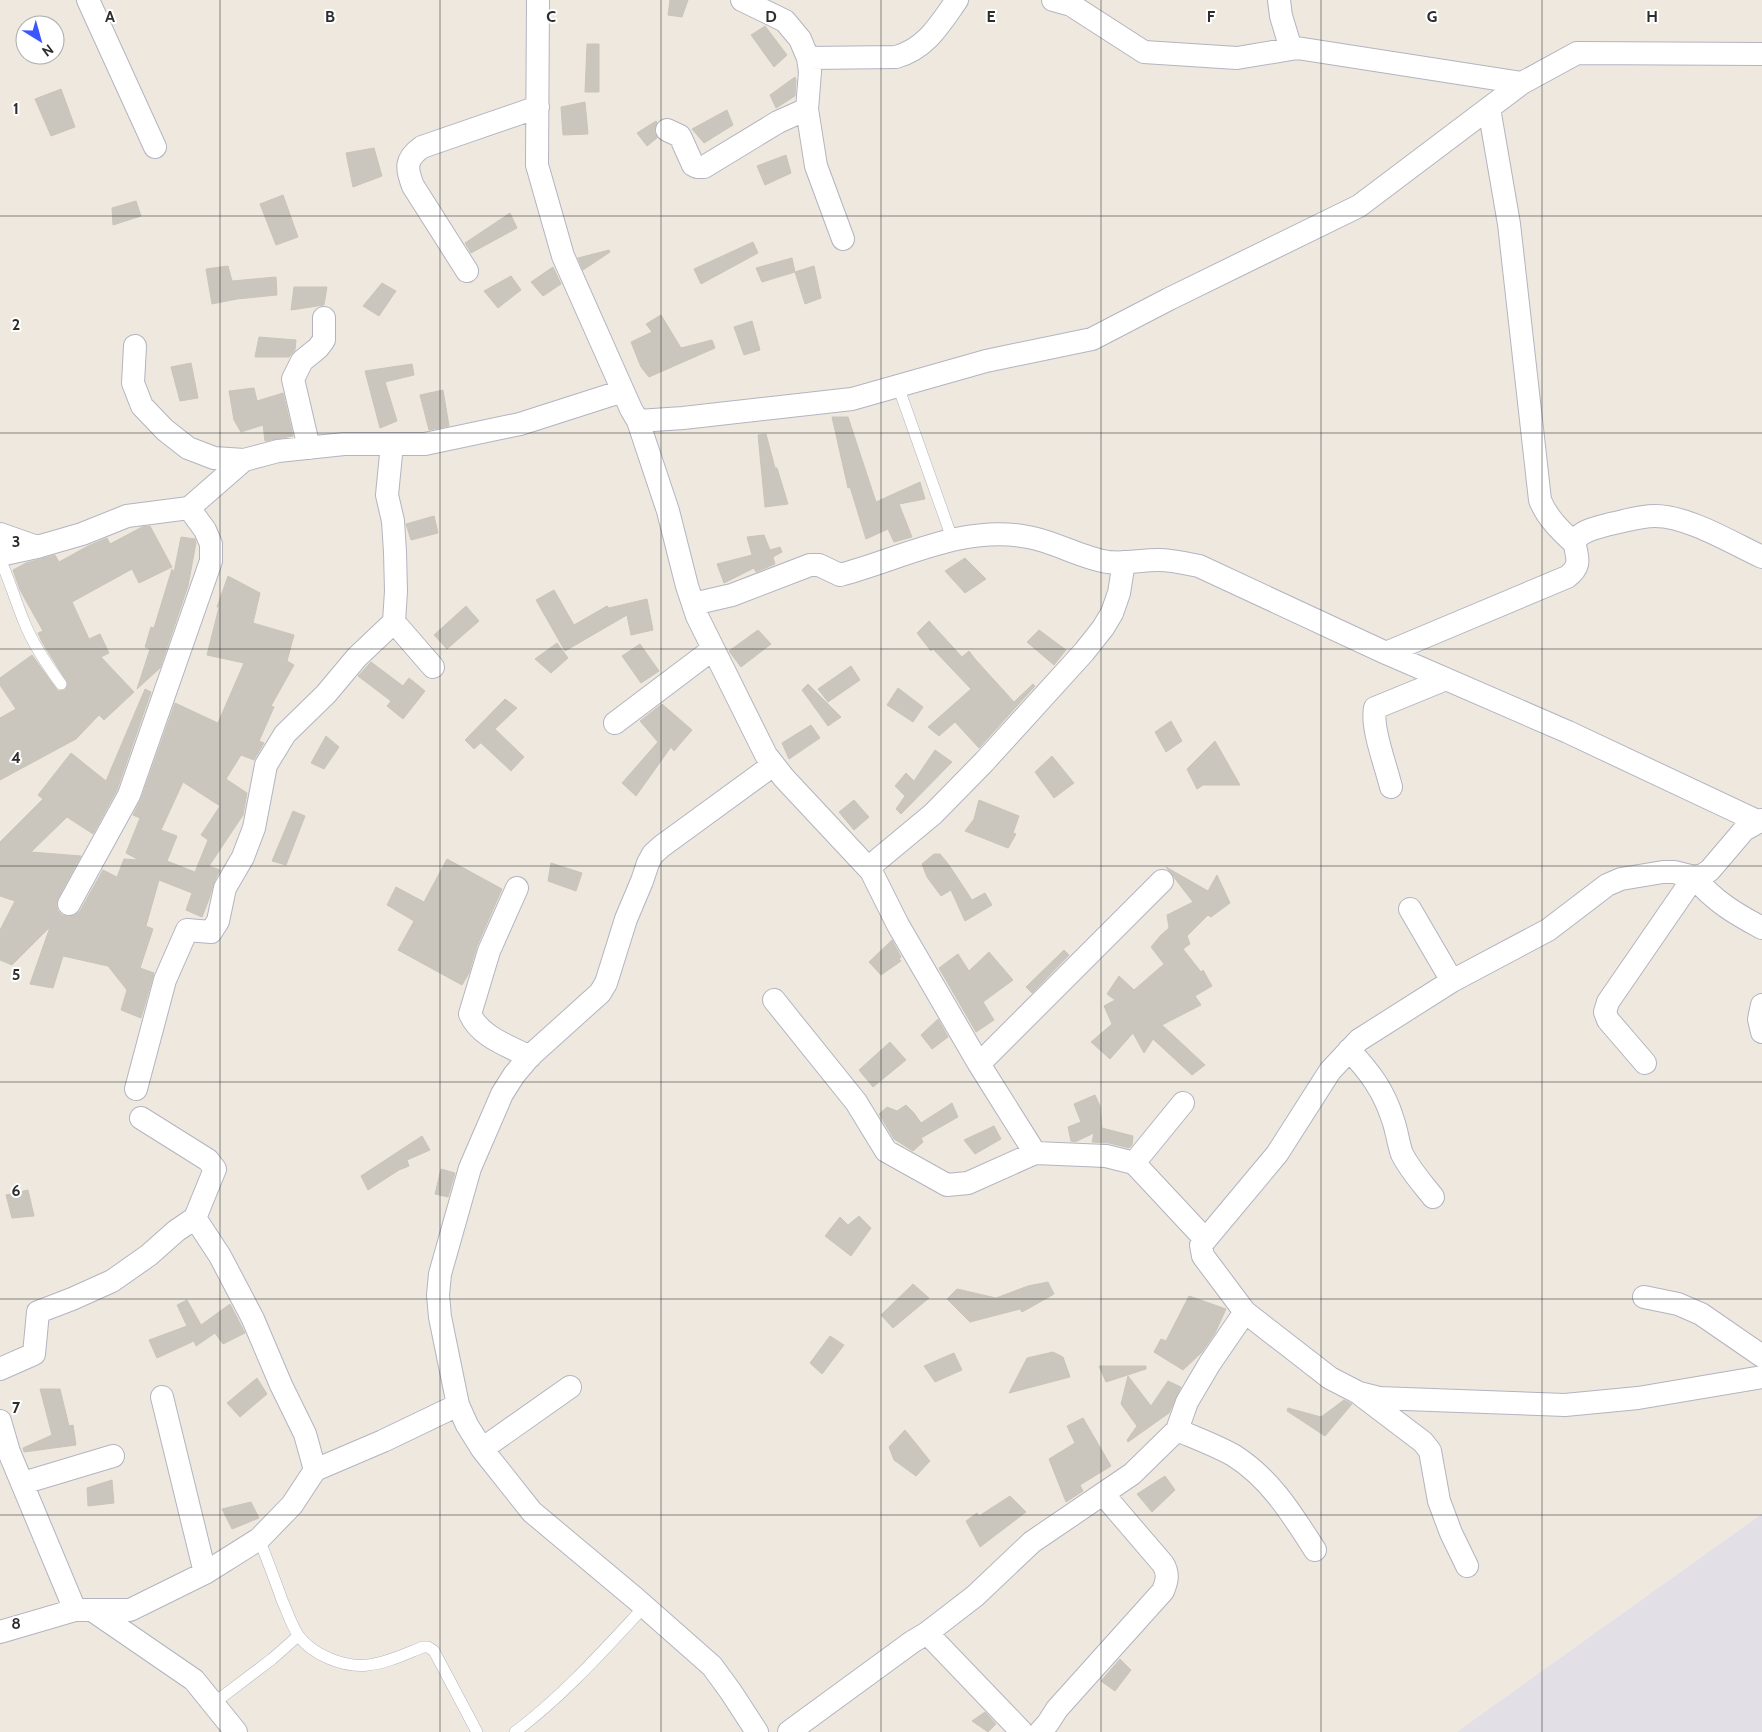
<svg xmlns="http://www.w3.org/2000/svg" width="1762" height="1732" viewBox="0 0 1762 1732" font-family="Cabin,sans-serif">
<rect width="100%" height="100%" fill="#eee8df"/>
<path fill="#e2dfe7" d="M1762 1514V1732H1457Z"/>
<path fill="#cac6bd" stroke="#cac5b8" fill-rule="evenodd" d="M670 0H688L682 17 668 15Z
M765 26 787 55 774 67 751 35Z
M587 44H599V92H585Z
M795 77 796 80 795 96 776 108 770 95Z
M61 89 75 127 51 136 35 99Z
M585 102 588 134 563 135 561 107Z
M727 110 733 125 704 143 692 129Z
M656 121 657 122 654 131 657 138 647 146 637 133Z
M374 148 382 176 353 187 346 153Z
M786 155 791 173 765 185 757 166Z
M283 195 298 237 276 245 260 204Z
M136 201 141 216 113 225 112 208Z
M510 213 517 228 471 253 465 243Z
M753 242 758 253 701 284 694 269Z
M609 250 610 252 583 270 578 258Z
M792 258 795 272 762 282 756 268Z
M228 266 232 281 276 277 277 295 237 299 212 304 206 269Z
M814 266 821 298 805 304 795 272Z
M553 267 561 284 543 296 531 282Z
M511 276 521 290 498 308 484 291Z
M382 283 396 291 379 316 363 306Z
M294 287H327L324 305 291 310Z
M661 315 681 348 712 340 715 348 649 377 641 367 631 342 652 332 646 324Z
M752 321 760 350 744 355 734 327Z
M259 337 296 340 295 350 289 357H255Z
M191 363 198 398 180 401 171 367Z
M412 364 414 375 385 382 397 421 380 428 365 371Z
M254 388 257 401 283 393 293 436 265 441 263 425 241 432 234 420 229 391Z
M443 390 449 426 429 430 420 395Z
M832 417H848L876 502 920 482 925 499 899 504 912 537 894 542 888 529 866 539 850 487 848 488Z
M766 434 775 468H777L788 504 765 507 758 435Z
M434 516 438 533 411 540 406 524Z
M150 526 172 567 139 583 132 569 72 602 89 639 100 634 109 653 101 657 134 692 104 720 99 715 76 739 0 780V718L16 709 0 685V678L32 655 58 691 65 690 68 684 42 642 38 633 43 631 20 590 13 570 26 563 55 555 59 562 88 546 107 538 110 544 142 527Z
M764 535 770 550 780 547 782 552 773 557 775 564 756 572 754 568 724 583 717 564 752 555 747 537Z
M181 537 195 539 196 543 188 586 160 668 137 689 150 649 145 647 151 627 154 628 172 569 174 572Z
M965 558 986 579 965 593 945 571Z
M228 576 260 593 253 623 294 635 287 661 294 665 271 706 274 707 259 741 264 743 254 760 241 755 226 779 247 793 243 815 209 866 220 870 214 882 209 899 202 917 186 910 192 893 159 880 146 926 153 929 140 968 154 973 141 1018 121 1010 127 990 108 966 63 956 53 988 30 984 50 927 12 965 0 960V930L15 901 0 896V842L43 799 38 795 71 753 106 781 145 689 151 692 117 790 93 834 67 817 31 852 81 856 58 898 56 904 58 911 62 915 69 917 75 915 80 911 103 870 117 877 124 859 139 860 126 853 140 818 133 815 141 799 175 703 218 723 244 663 207 655 219 607H217ZM183 782 220 806 201 835 208 840 195 872 167 861 177 836 161 830Z
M554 590 574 625 607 606 609 608 647 599 653 630 631 635 627 615 565 651 536 600Z
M466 606 479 621 447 649 434 635Z
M929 621 962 657 969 651 975 659 1014 702 1033 684 1035 686 979 748 955 722 939 736 928 727 971 689 933 649 931 651 917 633Z
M758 630 771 644 741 667 729 651Z
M1039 630 1066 650 1054 665 1027 642Z
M557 643 568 658 551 673 535 659Z
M640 644 659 671 641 683 622 656Z
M371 662 403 686 409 678 425 691 403 719 387 706 391 701 358 676Z
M851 666 860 680 828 702 818 689Z
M808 684 841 717 828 726 802 690Z
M898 688 923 707 913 722 887 705Z
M505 699 517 708 495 729 524 757 511 771 481 743 486 738 474 749 465 740Z
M662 704 692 730 674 751 671 747 636 796 622 783 658 742 640 721Z
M1171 721 1182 741 1166 752 1155 732Z
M811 725 820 738 789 759 782 743Z
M326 736 339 747 324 769 311 763Z
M1215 741 1240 785H1203L1197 789 1187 769Z
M935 750 952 762 901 814 896 809 905 796 895 786 906 773 914 781Z
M1052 756 1074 783 1054 798 1035 772Z
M854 800 869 817 854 830 839 812Z
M979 800 1019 816 1013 833 1016 834 1008 848 965 831 974 819Z
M293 811 305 816 286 865 272 861Z
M934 854H940L949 865 972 900 985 893 992 905 965 921 951 890 941 896 927 877 922 864Z
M447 859 502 889 477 946 469 973 462 985 398 950 414 921 387 905 396 887 424 902Z
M551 863 582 873 576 891 548 881Z
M1166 867 1208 891 1217 875 1230 903 1211 917 1208 915 1187 936 1190 944 1183 949 1201 972 1203 970 1212 986 1195 996 1201 1005 1162 1025 1205 1065 1192 1075 1153 1039 1144 1053 1133 1033 1110 1059 1091 1042 1112 1024 1104 1006 1115 1000 1107 994 1119 976 1134 990 1164 964 1151 947 1161 935 1169 928 1167 915 1193 902Z
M892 940 901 957 899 959 901 961 881 975 869 962Z
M1064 950 1069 955 1032 993 1026 987Z
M989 952 1013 980 983 1002 994 1020 976 1032 939 968 958 954 969 971Z
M938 1019 948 1037 932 1049 921 1035Z
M890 1042 906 1060 873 1087 859 1070Z
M1095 1095 1100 1106 1102 1128 1133 1136 1132 1145 1129 1148 1109 1143 1092 1142 1094 1133 1075 1142 1071 1141 1068 1127 1081 1122 1074 1104Z
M952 1103 958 1117 921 1138 923 1142 913 1151 894 1139 879 1114 887 1107 897 1111 906 1105 914 1113 921 1123Z
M994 1126 1001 1139 975 1154 964 1140Z
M422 1136 430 1150 407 1160 409 1166 399 1170 368 1190 361 1176Z
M441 1169 455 1173 448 1197 435 1194Z
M28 1190 34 1216 12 1218 6 1195Z
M859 1216 871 1228 851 1256 825 1236 840 1217 848 1225Z
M1048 1282 1054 1294 1040 1302 1022 1312 1020 1309 970 1322 947 1299 957 1289 996 1298 1028 1286Z
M913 1284 929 1298 893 1328 881 1315Z
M1189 1296 1226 1309 1215 1333 1202 1352 1183 1370 1154 1352 1161 1339 1166 1341Z
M187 1300 201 1325 230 1304 245 1333 223 1344 215 1333 196 1346 194 1341 157 1358 149 1340 187 1326 177 1305Z
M830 1336 844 1345 822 1374 810 1363Z
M1053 1352 1063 1357 1070 1377 1009 1393 1027 1358Z
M954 1353 962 1370 935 1382 924 1366Z
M1099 1366H1146V1369L1106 1382Z
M1128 1376 1151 1406 1168 1381 1181 1387 1169 1413 1128 1442 1127 1440 1137 1426 1121 1404Z
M257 1378 267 1394 240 1417 227 1403Z
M40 1389H60L69 1426 73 1425 76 1445 24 1452 23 1448 52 1435Z
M1344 1400 1352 1404 1325 1436 1287 1411 1288 1408 1321 1417Z
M1083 1418 1111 1466 1080 1485 1083 1491 1066 1502 1049 1459 1075 1443 1067 1426Z
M905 1430 930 1461 916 1476 894 1460 889 1447Z
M1165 1476 1175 1490 1152 1512 1137 1494Z
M112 1480 114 1503 88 1506 87 1488Z
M1010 1496 1026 1512 980 1547 966 1521 977 1513 979 1516Z
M251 1502 259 1518 232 1529 222 1509Z
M1120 1659 1131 1670 1115 1691 1101 1681Z
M985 1712 996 1724 988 1732 972 1721Z"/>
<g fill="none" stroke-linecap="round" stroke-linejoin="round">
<defs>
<path id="lane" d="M898 386 953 541
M0 559C10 581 16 603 25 624 34 646 47 665 61 684
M259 1539C267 1559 275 1580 282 1600 287 1611 291 1624 298 1635 312 1655 345 1668 368 1665 387 1663 405 1654 423 1647H428L434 1651 477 1732
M214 1703 272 1659 298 1636
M515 1732C563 1696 603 1651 644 1607"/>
<path id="street" d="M88 0 155 147
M538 0 537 165 563 256 631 409 638 421 683 418 852 399 986 361 1092 339 1169 299 1359 206 1522 83 1577 53 1762 54
M742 0 785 21 800 39 808 58 810 72 807 109 816 166 843 239
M1053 0 1071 5 1144 52 1237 58 1297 48 1522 83
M1279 0 1281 16 1291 49
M808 58 896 57C926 49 940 24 957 0
M1489 108 1509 224 1540 500C1547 518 1561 531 1575 544
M667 130 680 136 693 165 697 167H704L778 122 807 109
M467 271 413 186C406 168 405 159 422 147L538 107
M135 346 133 383 142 406 165 430 188 448 214 458 244 460 278 451 344 444H425L520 424 623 391
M638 421 668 511 687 586 697 616 766 755 784 778 871 871
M309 448 293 379 302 361 318 348 324 340V318
M0 534 37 547 82 534 127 516 189 508 244 460
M0 555 37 547
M693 604 732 595 810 565H819L840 575C901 559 964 524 1028 537 1056 542 1081 558 1108 562 1125 564 1141 560 1158 560 1172 560 1185 563 1199 566L1386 653 1568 732 1757 821
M394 622 433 667
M1386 653 1567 577C1589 561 1568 548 1578 537 1586 529 1600 527 1610 524 1625 521 1640 516 1655 516 1688 516 1732 543 1762 557
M615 723 713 649
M1391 787C1386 766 1371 728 1375 708L1446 679
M1762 820 1744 830 1710 870 1703 875 1694 877 1674 872H1663L1621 879 1607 885 1548 930 1452 981 1359 1040 1330 1071 1277 1154 1201 1245 1203 1256 1245 1312 1330 1378 1359 1393 1379 1398 1565 1405 1638 1398 1762 1377
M517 888 489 951 470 1014C480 1037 509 1046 530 1057
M69 904 129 795 211 561V544L205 530 189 508
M1410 909 1452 981
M774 1000 856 1102 886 1151 947 1185 968 1183 1035 1153 1106 1156 1134 1163 1205 1239
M1762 1005 1759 1019 1762 1032
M1349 1050C1370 1072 1384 1091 1393 1120 1397 1131 1398 1143 1402 1154 1410 1170 1422 1183 1433 1197
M1645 1063 1608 1020 1605 1012 1608 1002 1694 877C1714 901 1734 913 1762 928
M979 1064 1162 881
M136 1089 165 980 187 930 211 932 218 921 225 888 243 857 254 828 266 765 285 734 326 694 357 657 394 622 396 591 395 552 393 521 387 495 392 444
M1035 1153 979 1064 898 925 871 871 874 863 933 814 984 762 1084 652 1103 628 1112 613 1119 593 1124 562
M1134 1163 1183 1103
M195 1218 220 1256 253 1319 281 1385 305 1434 315 1470
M1644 1297 1678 1304 1701 1314 1762 1356
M0 1369 34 1354 38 1312 72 1299 112 1281 149 1255 176 1231 195 1218 215 1169 208 1160 141 1118
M1361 1395 1423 1442 1430 1451 1439 1501 1451 1533 1467 1566
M162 1397 205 1573
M0 1421 9 1452 75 1610
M1177 1430C1196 1438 1215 1445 1233 1455 1270 1478 1292 1514 1315 1550
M482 1449 570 1387
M23 1483 113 1456
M92 1610 194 1680 236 1732
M0 1632 75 1610H130L205 1573 259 1539 292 1505 315 1470 383 1441 458 1405
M927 1633 1022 1732
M757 1732 731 1692 712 1666 636 1599 532 1512 482 1449 467 1425 458 1405 440 1317 438 1295 440 1274 470 1168 502 1094 514 1075 530 1056 600 993 606 983 626 919 642 881 648 863 653 854 662 846 773 765
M789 1732 912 1642 927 1633 975 1596 1032 1542 1132 1474 1177 1430 1187 1402 1210 1363 1245 1312
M1040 1732 1048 1723 1057 1709 1163 1591C1167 1581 1169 1574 1163 1564L1103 1494"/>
</defs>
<use href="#lane" stroke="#b3b4c0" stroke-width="12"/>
<use href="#street" stroke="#b3b4c0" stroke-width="24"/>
<use href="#lane" stroke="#fff" stroke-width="11"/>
<use href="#street" stroke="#fff" stroke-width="22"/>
</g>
<path fill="none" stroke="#2d2d2d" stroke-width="1" stroke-opacity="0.55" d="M220 0V1732M440 0V1732M661 0V1732M881 0V1732M1101 0V1732M1321 0V1732M1542 0V1732M0 216H1762M0 433H1762M0 649H1762M0 866H1762M0 1082H1762M0 1299H1762M0 1515H1762"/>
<g font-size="16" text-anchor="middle" font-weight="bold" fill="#2d2d2d" stroke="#fff" stroke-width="4" stroke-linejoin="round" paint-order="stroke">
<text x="110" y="22">A</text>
<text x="330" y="22">B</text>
<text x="551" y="22">C</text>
<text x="771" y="22">D</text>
<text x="991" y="22">E</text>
<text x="1211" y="22">F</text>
<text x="1432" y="22">G</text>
<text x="1652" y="22">H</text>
<text x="16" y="114">1</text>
<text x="16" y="330">2</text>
<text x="16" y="547">3</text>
<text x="16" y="763">4</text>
<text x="16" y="980">5</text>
<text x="16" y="1196">6</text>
<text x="16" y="1413">7</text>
<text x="16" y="1629">8</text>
</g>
<g transform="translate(40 40) rotate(143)"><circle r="24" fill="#ffffff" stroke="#ababab"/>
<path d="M0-4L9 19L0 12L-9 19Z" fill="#3b56ff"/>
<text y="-8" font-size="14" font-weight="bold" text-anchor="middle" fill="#2d2d2d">N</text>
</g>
</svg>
